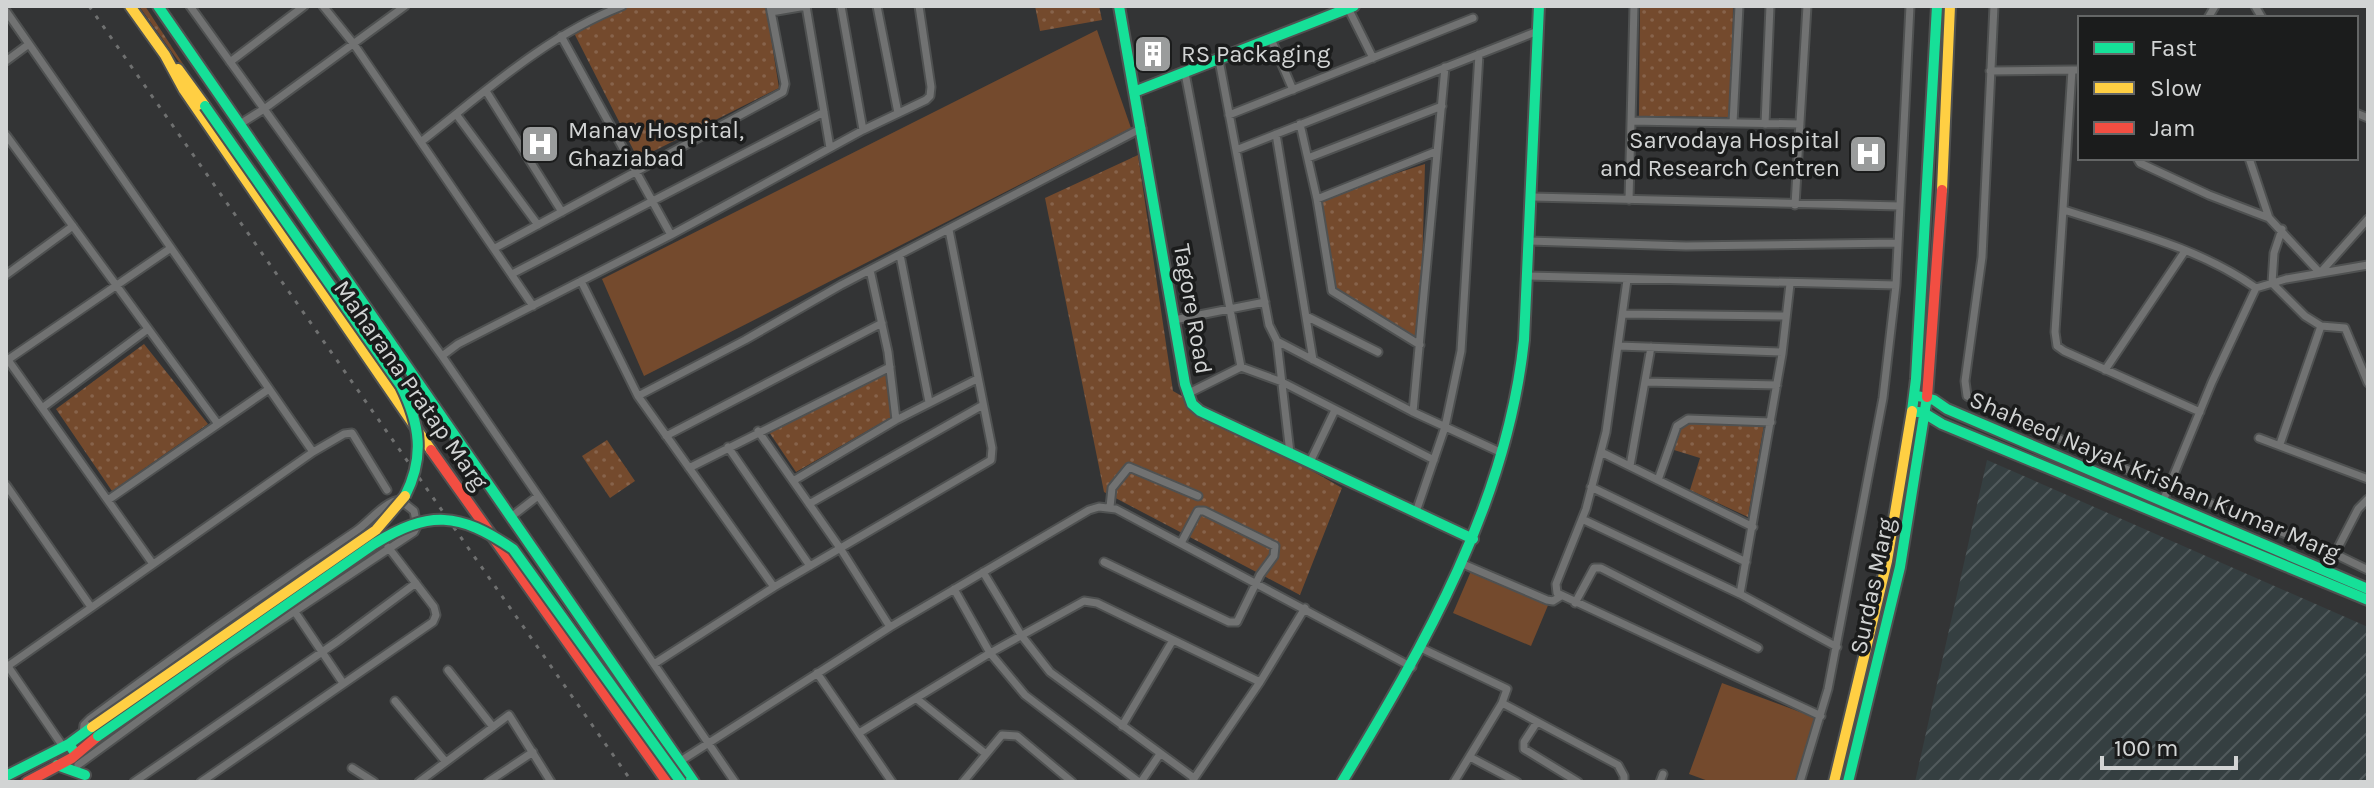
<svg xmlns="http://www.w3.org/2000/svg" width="2374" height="788" viewBox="0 0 2374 788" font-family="Karla,sans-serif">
<defs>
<pattern id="industrial-furrows" width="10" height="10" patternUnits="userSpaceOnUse" patternTransform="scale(2)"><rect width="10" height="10" fill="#353f41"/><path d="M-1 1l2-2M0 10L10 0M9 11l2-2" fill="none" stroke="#515a5c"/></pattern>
<pattern id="park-dots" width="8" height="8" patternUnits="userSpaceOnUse" patternTransform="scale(2)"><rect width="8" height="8" fill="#744a2d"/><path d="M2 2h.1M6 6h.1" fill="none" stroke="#87634b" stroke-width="1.8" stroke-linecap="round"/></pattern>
</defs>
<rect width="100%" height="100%" fill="#333435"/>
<path fill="url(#industrial-furrows)" d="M1987 460 2368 627V782H1915Z"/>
<path fill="#744a2d" d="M1097 30 1131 128 644 376 602 279Z
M1471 571 1549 603 1531 646 1453 613Z
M1722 683 1819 719 1795 782H1711L1689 774Z"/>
<path fill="url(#park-dots)" d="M139 6H145L214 111Z
M624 6H766L779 88 638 159 575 35 576 31Z
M1035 6H1099L1102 20 1040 31Z
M1640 6H1733L1731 117 1639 116Z
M1138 155 1173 391 1342 488 1300 595 1104 492 1045 198Z
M1425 164 1420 345 1326 285 1317 199Z
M144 344 208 424 112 491 56 409Z
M887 371 893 416 796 472 769 432Z
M1690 422 1764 425 1748 517 1690 490 1700 458 1674 450 1680 428Z
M607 440 635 481 610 498 582 456Z"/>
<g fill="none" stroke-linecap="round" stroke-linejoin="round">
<defs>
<path id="street" d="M190 6 442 356 735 782
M323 6 353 43 533 306
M806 6 830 148
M841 6 863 130
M877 6 898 113
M1994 6 1982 257 1965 381 1967 396 2111 463 2333 553 2368 570
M2255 6 2262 18
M1348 8 1373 58
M6 11 313 452
M771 12 806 6
M2208 18 2215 6
M561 36 671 235
M1271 39 1293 90
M1219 60 1269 325 1277 341 1413 412 1502 453
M6 61 29 44
M230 62 304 6
M2080 70H2072L2055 332 2057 346 2064 351 2200 412
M1990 71 2072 70
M1185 73 1241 367 1282 382 1434 460
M486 91 562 212
M2356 113 2368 118
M456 114 538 225
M1229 115 1473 18
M1631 121 1800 124
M1733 123 1739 6
M240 124 264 109 405 6
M1300 124 1317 199 1332 291 1420 345
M1765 124 1770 6
M1276 134 1313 360
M6 135 218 424
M422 141C486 91 546 36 622 6
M1236 150 1538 31
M1308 158 1442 106
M2137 158 2140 163 2209 195 2269 218 2320 273 2368 219
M2249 158 2269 218
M1532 197 1900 206
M1317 199 1437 151
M1629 200 1634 6
M1795 205 1807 6
M2064 210C2129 231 2200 248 2256 288
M2282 229 2274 253 2272 283 2305 316 2321 326 2345 328 2368 383
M1529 241 1686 246 1897 243
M495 248 783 92 785 84 770 6
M900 255 929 402
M512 274 824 112
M6 275 73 226
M1528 276 1896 285
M1627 280 1606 432 1586 509 1556 584 1557 593 1821 716
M581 281 638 396 774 587
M1623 314 1786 316
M1306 316 1378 352
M1174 320 1265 302
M1277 341 1290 453
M1619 346 1782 352
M442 356 458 344 671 235 863 130 926 100 930 96 931 87 919 6
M8 360 153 564
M6 361 171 248
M2105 370 2185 251
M1645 382 1777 385
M1187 394 1241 367
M638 396 745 340 841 285 1142 128
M42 408 148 329
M1413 412 1445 67
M896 420 977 379
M758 431 840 548 890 627
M666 436 882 323
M2259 438 2368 479
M2280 444 2321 326
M728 447 810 566
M1601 452 1753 527
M1310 462 1335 410
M1630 466 1651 347
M689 468 890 367
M1658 480 1677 426 1688 419 1771 422
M793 481 896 420 888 352 870 270
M6 485 91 607
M1591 487 1746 562
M108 500 269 389
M2163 501 2212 382 2256 288 2286 279 2368 265
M809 504 983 405
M1110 507 1112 488 1129 467 1198 496
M1416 512 1445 427 1461 351 1479 54
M511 517 538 496
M1582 519 1740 594 1837 647
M1104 562 1229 622H1237L1260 575 1274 556 1275 546 1204 511H1198L1181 543
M1463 564 1547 600 1553 601 1561 596
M2326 571 2358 509 2368 499
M983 572 1021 635 1050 672 1194 778
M954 589 990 653 1025 695 1139 782
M1740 594 1782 354 1790 284
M1575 603 1594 568H1601L1758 648
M295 612 343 683
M1421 648 1507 689 1502 703 1454 782
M654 664 774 587 991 460 992 448 949 230
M7 665 62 745
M8 666 313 452 344 434 352 433 387 490
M448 670 493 727
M817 673 892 782
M917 699 986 754
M395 701 445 761
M1502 703 1618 765 1624 776V782
M1537 722 1524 742V749L1578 782
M1122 726 1173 640
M859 733 990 653 1084 601 1097 603 1260 682
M1470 757 1517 782
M679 762 890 627 1089 510 1099 507 1116 509 1412 667
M78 765 226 657 414 532 417 526 414 511 400 500C385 501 368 523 356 531 265 592 177 654 90 719L84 725 83 733
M352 768 374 782
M1193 780 1260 682 1305 608
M134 782 338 641 416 583
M201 782 433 622 436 615 434 607 388 547
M419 782 509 715 551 782
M488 782 533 752
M963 782 1002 735 1017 736 1072 782
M1141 782 1160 754
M1660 782 1663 774
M1800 782 1828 689 1883 398 1896 285 1910 6"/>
<path id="fast" d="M158 6 694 782
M1119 6 1185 384 1192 404 1200 411 1473 539
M1937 6 1916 379 1912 411 1924 413 1942 424 2368 600
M1134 92 1354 6
M1914 395 1934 400 1947 409 2368 589
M69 744 92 727
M57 765 85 775
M6 776 69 744 75 753
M1342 782C1425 644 1507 503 1524 340L1539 6
M1848 782 1900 567 1927 397"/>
<path id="slow" d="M130 6 165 55 184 90 431 450
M178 69 205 106
M1942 190 1950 6
M1834 782 1887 561 1912 411"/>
<path id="jam" d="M1927 397 1942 190
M431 450 667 782
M27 782 72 758 98 736"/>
</defs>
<use href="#street" stroke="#4f5151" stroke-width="11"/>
<use href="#fast" stroke="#4f5151" stroke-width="14"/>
<use href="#slow" stroke="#4f5151" stroke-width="14"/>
<use href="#jam" stroke="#4f5151" stroke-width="14"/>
<use href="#street" stroke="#717272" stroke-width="7"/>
<use href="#fast" stroke="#16e098" stroke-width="10"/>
<use href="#slow" stroke="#ffcf43" stroke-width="10"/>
<use href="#jam" stroke="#f24e42" stroke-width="10"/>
<path stroke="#6f7070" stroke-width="3" stroke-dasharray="4 8" stroke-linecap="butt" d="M89 6 632 782"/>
<defs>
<path id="fast-bridge" d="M205 106 401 386C420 424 425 457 405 496
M98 736 374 544C429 510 459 512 513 549L681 782"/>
<path id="slow-bridge" d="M92 727 376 530 405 496"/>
</defs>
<use href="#fast-bridge" stroke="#4f5151" stroke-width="14" stroke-linecap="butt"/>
<use href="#slow-bridge" stroke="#4f5151" stroke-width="14" stroke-linecap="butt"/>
<use href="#fast-bridge" stroke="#16e098" stroke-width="10"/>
<use href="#slow-bridge" stroke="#ffcf43" stroke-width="10"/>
</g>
<defs>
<symbol id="building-square" viewBox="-11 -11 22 22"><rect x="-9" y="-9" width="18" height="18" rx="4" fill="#9a9c9c" stroke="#1b1c1c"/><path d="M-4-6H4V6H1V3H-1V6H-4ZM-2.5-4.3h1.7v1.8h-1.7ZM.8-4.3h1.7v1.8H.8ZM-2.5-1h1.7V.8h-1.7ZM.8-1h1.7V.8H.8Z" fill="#fff"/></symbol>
<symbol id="hospital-square" viewBox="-11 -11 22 22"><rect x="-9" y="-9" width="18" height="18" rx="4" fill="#9a9c9c" stroke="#1b1c1c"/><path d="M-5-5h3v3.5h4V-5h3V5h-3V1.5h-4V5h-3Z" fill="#fff"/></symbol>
</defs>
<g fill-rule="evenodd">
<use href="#building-square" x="1131" y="32" width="44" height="44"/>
<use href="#hospital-square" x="518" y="122" width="44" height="44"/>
<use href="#hospital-square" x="1846" y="132" width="44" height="44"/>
</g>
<g text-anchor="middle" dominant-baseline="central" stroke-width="7" stroke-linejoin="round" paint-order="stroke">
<g font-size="24" fill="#d2d4d4" stroke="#1b1c1c" text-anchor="start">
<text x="1181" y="54">RS Packaging</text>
<text x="568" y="130">Manav Hospital,<tspan x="568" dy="28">Ghaziabad</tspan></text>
<text x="1840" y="140" text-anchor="end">Sarvodaya Hospital<tspan x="1840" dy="28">and Research Centren</tspan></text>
</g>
<g font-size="24" fill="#d2d4d4" stroke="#1b1c1c">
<text transform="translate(1193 309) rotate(80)">Tagore Road</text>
<text transform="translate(411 385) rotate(55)">Maharana Pratap Marg</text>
<text transform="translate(2155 476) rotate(23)">Shaheed Nayak Krishan Kumar Marg</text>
<text transform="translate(1872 586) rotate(-78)">Surdas Marg</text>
</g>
</g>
<rect width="2374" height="788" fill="none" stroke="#d2d4d4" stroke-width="16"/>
<rect x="2078" y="16" width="280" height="144" fill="#1b1c1c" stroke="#646666" stroke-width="2"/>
<rect x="2094" y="42" width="40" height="12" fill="#16e098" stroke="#646666" stroke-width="2"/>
<text x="2150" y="56" font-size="24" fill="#d2d4d4">Fast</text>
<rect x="2094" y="82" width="40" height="12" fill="#ffcf43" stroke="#646666" stroke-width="2"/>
<text x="2150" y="96" font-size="24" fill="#d2d4d4">Slow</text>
<rect x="2094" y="122" width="40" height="12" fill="#f24e42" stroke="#646666" stroke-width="2"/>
<text x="2150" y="136" font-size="24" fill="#d2d4d4">Jam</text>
<path d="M2102 756v12h134v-12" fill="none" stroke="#d2d4d4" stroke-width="4"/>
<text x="2114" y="756" font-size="24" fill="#d2d4d4" stroke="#1b1c1c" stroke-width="6" paint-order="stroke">100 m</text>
</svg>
